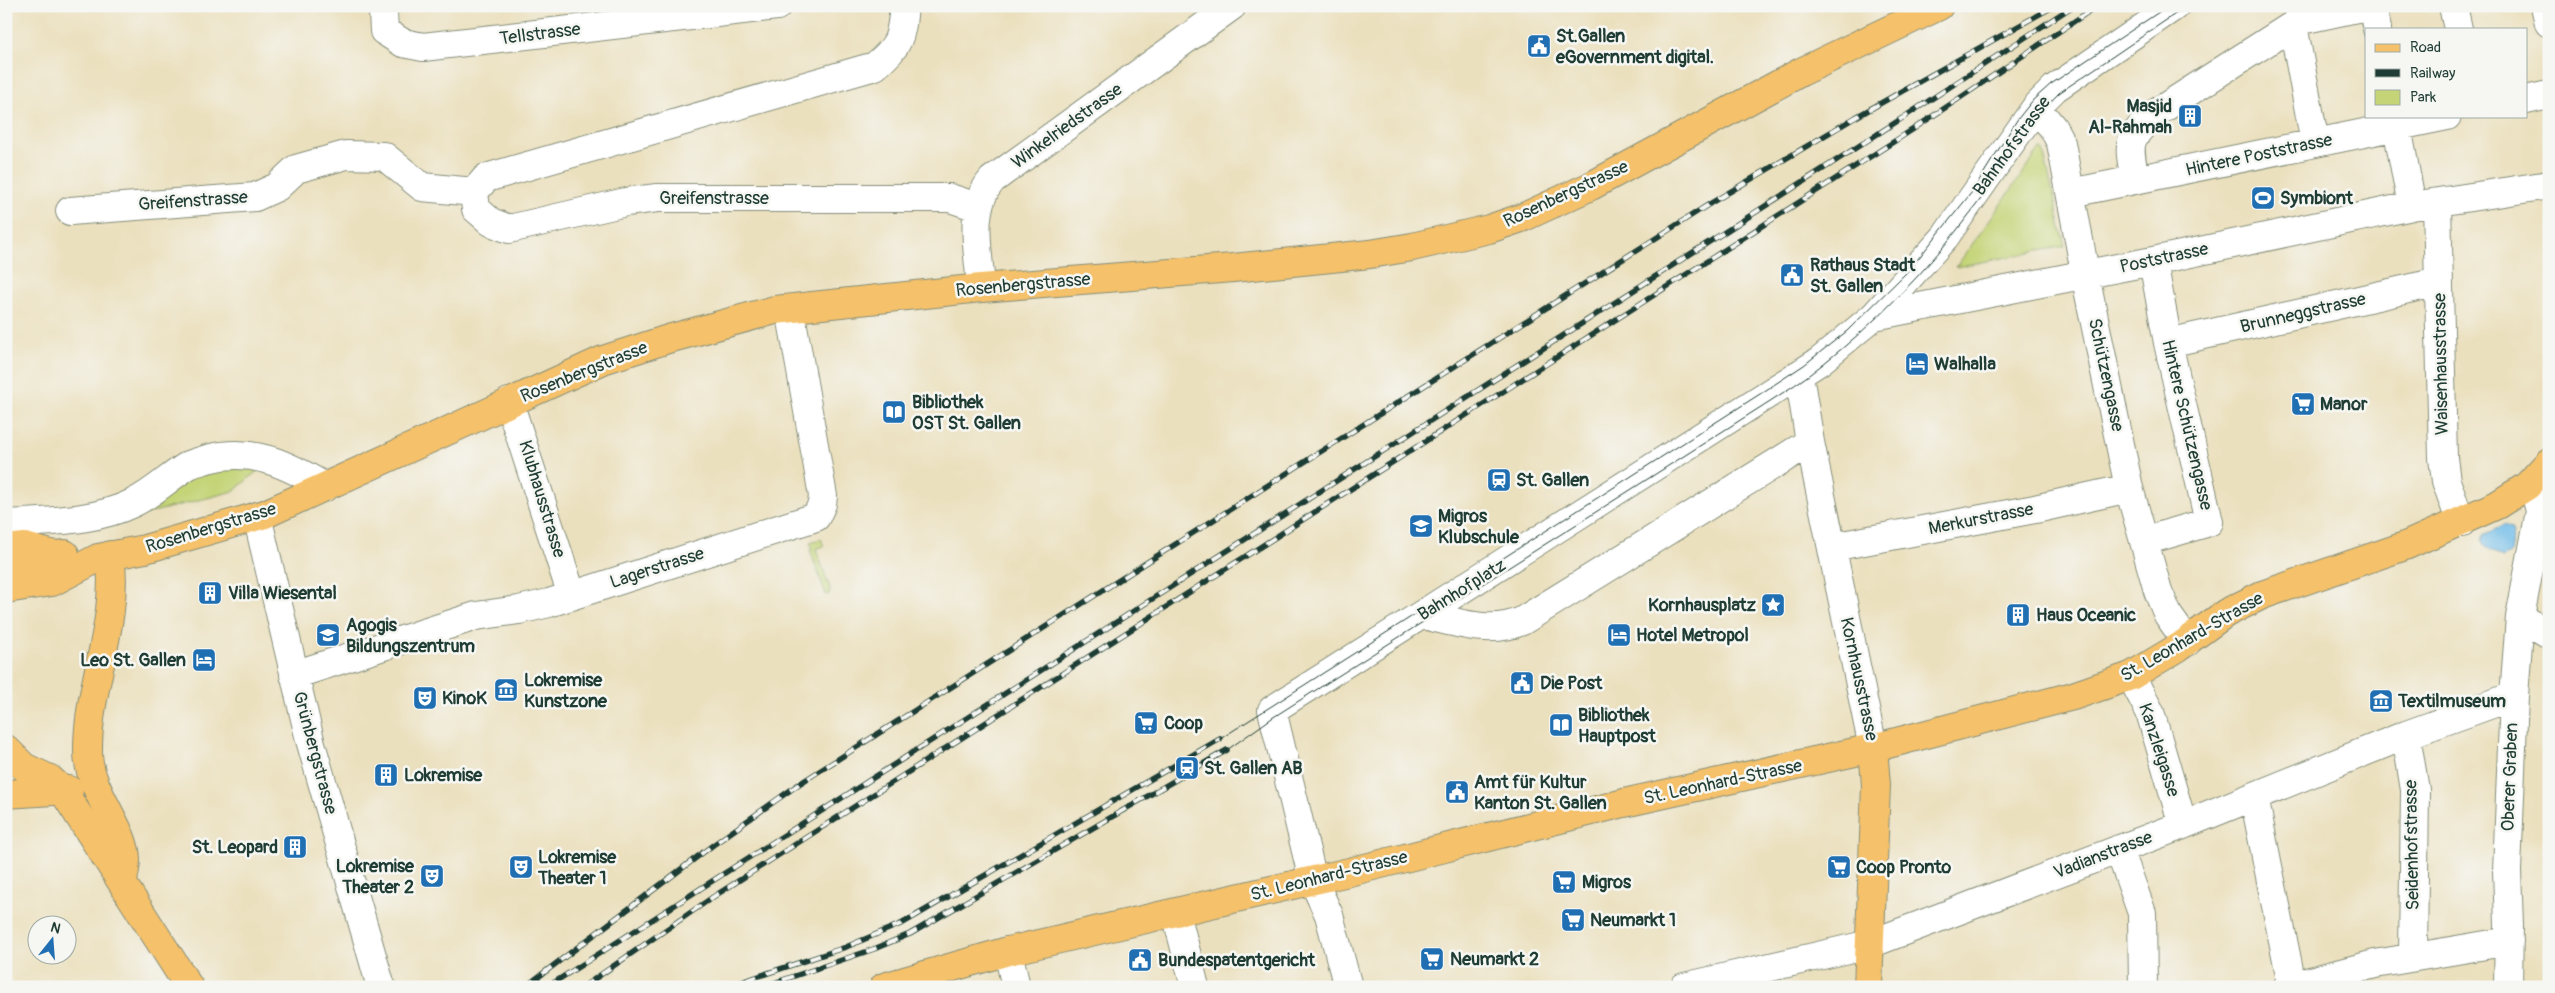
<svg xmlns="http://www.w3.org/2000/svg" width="2555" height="993" viewBox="0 0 2555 993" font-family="Pangolin,sans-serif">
<rect width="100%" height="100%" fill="#f6f6f2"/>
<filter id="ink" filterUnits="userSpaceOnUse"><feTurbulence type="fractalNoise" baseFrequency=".02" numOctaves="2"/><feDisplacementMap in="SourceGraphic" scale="10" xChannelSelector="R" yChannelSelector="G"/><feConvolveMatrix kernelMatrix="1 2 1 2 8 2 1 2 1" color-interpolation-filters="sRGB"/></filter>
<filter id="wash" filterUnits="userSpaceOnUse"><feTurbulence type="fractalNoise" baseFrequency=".0096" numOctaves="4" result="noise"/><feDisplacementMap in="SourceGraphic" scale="20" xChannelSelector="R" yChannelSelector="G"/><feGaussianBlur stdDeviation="1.12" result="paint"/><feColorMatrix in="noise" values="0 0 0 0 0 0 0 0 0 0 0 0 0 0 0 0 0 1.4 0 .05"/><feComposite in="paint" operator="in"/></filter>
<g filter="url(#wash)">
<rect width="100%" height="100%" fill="#ebe0be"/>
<path fill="#c4d477" stroke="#728856" d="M2040 149 2043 150 2065 246 1956 267Z
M261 468 234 491 138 516 197 469Z
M821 539 824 546 816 549 830 588 829 594 826 595 810 550 812 549 810 542Z"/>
<path fill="#6ebbe8" stroke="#467c8e" d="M2504 525 2511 528 2513 533 2510 554 2502 558 2485 547 2482 541 2484 535Z"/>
</g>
<g filter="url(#ink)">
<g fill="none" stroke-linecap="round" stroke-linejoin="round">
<defs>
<path id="minor" d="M904 6C901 37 900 46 875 66L486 178 474 192 476 209 491 222 509 229 626 202 657 198H950L977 207
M2372 6 2377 29
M2453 6 2458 29
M2545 6 2549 23
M383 12 384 31 403 43 423 47 777 6
M2293 25 2315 143
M2526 100 2549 95
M2036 107 2053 128 2061 143 2089 294 2129 488 2158 591 2168 615 2187 642
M2395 116 2412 206
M2135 180C2128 141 2126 140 2156 113L2301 20 2366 6
M2071 193 2447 116
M2437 203 2443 458 2446 481 2461 523
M70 211 255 197 277 187 296 169 346 155 384 156 422 187 474 192
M981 288C979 252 967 209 992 180L1232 6
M1874 316 2153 261 2412 206 2549 185
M2168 343 2439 282
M1799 375 1810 442 1873 748
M509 402 572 596
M257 516 310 740 381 987
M6 524C48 521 94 522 133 503 154 493 170 476 189 465 195 462 202 461 207 459 252 447 287 464 325 487
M2144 541 2209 522 2168 343 2153 261
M1832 547 2035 509 2129 488
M1423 615C1456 622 1490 635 1522 621L1810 442
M2520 617 2549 634
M294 675 476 616 519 610 549 603 816 517 822 504 823 496 790 309
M2131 676 2150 712 2183 825
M2406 735 2415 790 2413 956
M2254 797 2292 985
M2119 849 2142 913 2143 987
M1176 913 1195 987
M1008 951 1016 987
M1348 987 1329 915 1313 880 1272 710 1820 361 1874 316 1945 237 2036 107 2055 88 2175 6
M1684 987 1870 944 2183 825 2406 735 2514 696
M2287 987 2375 964 2509 941
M2508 987 2509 924 2507 871 2514 696 2520 617 2540 511 2536 495 2527 486"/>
<path id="major" d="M110 555C120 621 87 686 88 752 88 790 125 828 126 859 126 866 124 874 123 882
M6 567C27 564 45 555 65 554
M6 589 52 582 98 558 145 549 265 514 603 360 668 339 775 310 981 288 1233 268 1370 254 1412 247 1489 229 1524 217 1591 186 1801 72 1939 6
M6 749 24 767 50 779 63 791 189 987
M6 794 69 790
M884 987 1008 951 1349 872 1624 803 1873 748 2073 696 2131 676 2179 647 2226 613 2262 595 2405 546 2497 505 2527 486 2549 462
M1868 987 1876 785 1873 748"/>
<path id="highway" d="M6 549 25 547 54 555"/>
</defs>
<use href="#minor" stroke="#858e79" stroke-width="30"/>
<use href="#major" stroke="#858e79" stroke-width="30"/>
<use href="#highway" stroke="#858e79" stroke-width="30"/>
<use href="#minor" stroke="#fff" stroke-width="28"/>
<use href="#major" stroke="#f5c16b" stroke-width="28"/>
<use href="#highway" stroke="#f5c16b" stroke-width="28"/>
<path stroke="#1f3d34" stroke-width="1" d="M1220 739 1760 394 1804 365 1847 331 1909 270 1972 192 2017 120 2033 100 2051 84 2168 6
M1227 750 1272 718 1764 405C1784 392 1805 379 1823 364 1879 320 1928 269 1971 212 2002 173 2022 128 2059 93L2187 6"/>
<defs>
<path id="rail" d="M525 987 713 845 799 784 1711 203 1856 117 2054 6
M547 987 1904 117 2073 6
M583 987 713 897 1912 130 2097 6
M726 987 846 947 903 923 1220 739
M762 987 874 949 910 934 1227 750"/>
</defs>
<use href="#rail" stroke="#1f3d34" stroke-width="5.5"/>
<use href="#rail" stroke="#f6f6f2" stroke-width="4" stroke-dasharray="11" stroke-linecap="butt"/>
</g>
</g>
<defs>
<symbol id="civic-square" viewBox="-11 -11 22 22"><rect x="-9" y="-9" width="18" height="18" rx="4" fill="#1f6fb2" stroke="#f6f6f2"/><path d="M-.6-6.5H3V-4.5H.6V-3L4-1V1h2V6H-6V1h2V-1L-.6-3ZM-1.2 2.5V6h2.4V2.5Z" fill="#fff"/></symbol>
<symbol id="building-square" viewBox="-11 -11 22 22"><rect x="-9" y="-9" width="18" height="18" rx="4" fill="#1f6fb2" stroke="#f6f6f2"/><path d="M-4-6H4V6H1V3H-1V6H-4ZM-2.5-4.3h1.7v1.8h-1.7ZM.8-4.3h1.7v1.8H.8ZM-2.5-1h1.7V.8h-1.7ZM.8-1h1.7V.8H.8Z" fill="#fff"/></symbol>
<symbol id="stadium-square" viewBox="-11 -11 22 22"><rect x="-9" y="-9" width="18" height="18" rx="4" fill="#1f6fb2" stroke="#f6f6f2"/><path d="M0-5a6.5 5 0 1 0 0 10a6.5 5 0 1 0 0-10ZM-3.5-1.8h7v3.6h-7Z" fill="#fff"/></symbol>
<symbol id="hotel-square" viewBox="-11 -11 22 22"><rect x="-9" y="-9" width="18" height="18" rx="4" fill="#1f6fb2" stroke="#f6f6f2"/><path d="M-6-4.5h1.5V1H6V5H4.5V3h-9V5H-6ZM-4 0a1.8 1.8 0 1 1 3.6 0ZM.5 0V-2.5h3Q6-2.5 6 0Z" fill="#fff"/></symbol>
<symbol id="supermarket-square" viewBox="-11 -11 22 22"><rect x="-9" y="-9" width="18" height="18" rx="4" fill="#1f6fb2" stroke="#f6f6f2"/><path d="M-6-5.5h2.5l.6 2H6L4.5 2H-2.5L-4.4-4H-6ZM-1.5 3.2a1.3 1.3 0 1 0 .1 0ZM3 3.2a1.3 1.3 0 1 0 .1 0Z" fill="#fff"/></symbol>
<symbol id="library-square" viewBox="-11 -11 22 22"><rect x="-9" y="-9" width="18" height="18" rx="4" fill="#1f6fb2" stroke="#f6f6f2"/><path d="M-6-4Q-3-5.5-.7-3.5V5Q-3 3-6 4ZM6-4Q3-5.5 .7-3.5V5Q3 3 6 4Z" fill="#fff"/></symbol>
<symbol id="station-square" viewBox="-11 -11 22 22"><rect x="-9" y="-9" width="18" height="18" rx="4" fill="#1f6fb2" stroke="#f6f6f2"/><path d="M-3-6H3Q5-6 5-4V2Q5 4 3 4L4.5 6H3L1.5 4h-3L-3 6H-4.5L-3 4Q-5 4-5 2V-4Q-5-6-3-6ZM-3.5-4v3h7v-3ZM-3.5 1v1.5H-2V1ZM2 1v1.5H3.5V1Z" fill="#fff"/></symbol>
<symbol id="school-square" viewBox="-11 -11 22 22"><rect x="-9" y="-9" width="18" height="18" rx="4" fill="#1f6fb2" stroke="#f6f6f2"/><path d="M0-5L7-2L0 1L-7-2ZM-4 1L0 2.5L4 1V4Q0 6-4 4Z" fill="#fff"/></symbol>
<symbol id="sight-square" viewBox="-11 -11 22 22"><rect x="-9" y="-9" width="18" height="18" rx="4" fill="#1f6fb2" stroke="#f6f6f2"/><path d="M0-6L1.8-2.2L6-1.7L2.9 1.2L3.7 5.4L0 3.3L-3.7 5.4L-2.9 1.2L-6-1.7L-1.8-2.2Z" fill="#fff"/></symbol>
<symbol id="university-square" viewBox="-11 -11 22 22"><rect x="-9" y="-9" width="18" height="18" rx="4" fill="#1f6fb2" stroke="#f6f6f2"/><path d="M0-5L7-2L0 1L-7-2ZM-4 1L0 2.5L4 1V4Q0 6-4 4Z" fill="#fff"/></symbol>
<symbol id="museum-square" viewBox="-11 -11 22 22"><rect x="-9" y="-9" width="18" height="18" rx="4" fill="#1f6fb2" stroke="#f6f6f2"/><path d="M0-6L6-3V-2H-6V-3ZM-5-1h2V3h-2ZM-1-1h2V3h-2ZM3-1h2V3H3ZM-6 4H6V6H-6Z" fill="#fff"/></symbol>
<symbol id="theatre-square" viewBox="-11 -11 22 22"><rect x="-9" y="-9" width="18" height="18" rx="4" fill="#1f6fb2" stroke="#f6f6f2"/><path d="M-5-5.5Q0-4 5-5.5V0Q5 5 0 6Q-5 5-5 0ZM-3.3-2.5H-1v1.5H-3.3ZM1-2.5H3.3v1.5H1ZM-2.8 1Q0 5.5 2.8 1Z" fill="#fff"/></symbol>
</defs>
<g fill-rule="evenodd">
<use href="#civic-square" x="1525" y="32" width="28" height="28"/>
<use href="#building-square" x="2176" y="102" width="28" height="28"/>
<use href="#stadium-square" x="2249" y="184" width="28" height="28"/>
<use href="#civic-square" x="1778" y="261" width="28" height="28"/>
<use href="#hotel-square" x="1903" y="350" width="28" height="28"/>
<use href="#supermarket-square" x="2289" y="390" width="28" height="28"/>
<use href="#library-square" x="880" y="398" width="28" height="28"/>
<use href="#station-square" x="1485" y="466" width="28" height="28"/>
<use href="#school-square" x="1407" y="512" width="28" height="28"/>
<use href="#building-square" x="196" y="579" width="28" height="28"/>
<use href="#sight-square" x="1759" y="591" width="28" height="28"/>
<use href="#building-square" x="2004" y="601" width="28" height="28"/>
<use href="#university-square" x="314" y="621" width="28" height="28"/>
<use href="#hotel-square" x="1605" y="621" width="28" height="28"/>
<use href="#hotel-square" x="190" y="646" width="28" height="28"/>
<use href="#civic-square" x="1508" y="669" width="28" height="28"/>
<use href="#museum-square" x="492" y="676" width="28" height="28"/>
<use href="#theatre-square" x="411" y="684" width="28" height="28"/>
<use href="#museum-square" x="2367" y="687" width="28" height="28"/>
<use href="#supermarket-square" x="1132" y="709" width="28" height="28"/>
<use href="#library-square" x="1547" y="711" width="28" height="28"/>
<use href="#station-square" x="1173" y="754" width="28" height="28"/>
<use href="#building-square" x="372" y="761" width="28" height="28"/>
<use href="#civic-square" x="1443" y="778" width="28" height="28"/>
<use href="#building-square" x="281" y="833" width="28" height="28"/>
<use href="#theatre-square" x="507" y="853" width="28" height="28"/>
<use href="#supermarket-square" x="1825" y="853" width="28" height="28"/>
<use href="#theatre-square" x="418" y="862" width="28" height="28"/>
<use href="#supermarket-square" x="1550" y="868" width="28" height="28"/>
<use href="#supermarket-square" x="1559" y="906" width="28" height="28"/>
<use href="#supermarket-square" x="1418" y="945" width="28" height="28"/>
<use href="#civic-square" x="1126" y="946" width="28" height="28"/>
</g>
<g text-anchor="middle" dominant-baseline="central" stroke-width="5" stroke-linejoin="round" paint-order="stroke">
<g font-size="18" fill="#1f3d34" stroke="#f6f6f2">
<text transform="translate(540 34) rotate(-7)">Tellstrasse</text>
<text transform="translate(1067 126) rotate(-36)">Winkelriedstrasse</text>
<text transform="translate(2012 146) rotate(-54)">Bahnhofstrasse</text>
<text transform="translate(2259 155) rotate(-12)">Hintere Poststrasse</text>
<text transform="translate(1566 194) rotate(-25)">Rosenbergstrasse</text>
<text x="714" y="198">Greifenstrasse</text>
<text transform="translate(193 201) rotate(-4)">Greifenstrasse</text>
<text transform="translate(2164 258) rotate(-12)">Poststrasse</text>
<text transform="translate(1023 285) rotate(-5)">Rosenbergstrasse</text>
<text transform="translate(2303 313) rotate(-13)">Brunneggstrasse</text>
<text transform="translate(2441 364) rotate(-91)">Waisenhausstrasse</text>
<text transform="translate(584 372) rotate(-22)">Rosenbergstrasse</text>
<text transform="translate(2106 375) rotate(78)">Schützengasse</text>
<text transform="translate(2187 425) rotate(77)">Hintere Schützengasse</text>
<text transform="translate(542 499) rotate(73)">Klubhausstrasse</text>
<text transform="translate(1981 519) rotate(-11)">Merkurstrasse</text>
<text transform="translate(211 528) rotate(-17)">Rosenbergstrasse</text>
<text transform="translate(657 568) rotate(-18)">Lagerstrasse</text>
<text transform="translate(1462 590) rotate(-32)">Bahnhofplatz</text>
<text transform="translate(2192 637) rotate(-30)">St. Leonhard-Strasse</text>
<text transform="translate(1859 679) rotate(78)">Kornhausstrasse</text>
<text transform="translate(2159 750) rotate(72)">Kanzleigasse</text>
<text transform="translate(315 753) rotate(75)">Grünbergstrasse</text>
<text transform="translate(2510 777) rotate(-88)">Oberer Graben</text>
<text transform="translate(1723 782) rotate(-12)">St. Leonhard-Strasse</text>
<text transform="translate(2412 845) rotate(-91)">Seidenhofstrasse</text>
<text transform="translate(2103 855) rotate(-21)">Vadianstrasse</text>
<text transform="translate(1329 876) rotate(-14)">St. Leonhard-Strasse</text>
</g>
<g font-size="18" font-weight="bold" fill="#1f3d34" stroke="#f6f6f2" text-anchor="start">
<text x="1556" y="36">St.Gallen<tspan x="1556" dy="21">eGovernment digital.</tspan></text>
<text x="2172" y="106" text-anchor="end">Masjid<tspan x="2172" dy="21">Al-Rahmah</tspan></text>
<text x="2280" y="198">Symbiont</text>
<text x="1810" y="265">Rathaus Stadt<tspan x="1810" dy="21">St. Gallen</tspan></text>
<text x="1934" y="364">Walhalla</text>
<text x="912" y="402">Bibliothek<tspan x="912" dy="21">OST St. Gallen</tspan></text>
<text x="2320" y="404">Manor</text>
<text x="1516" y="480">St. Gallen</text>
<text x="1438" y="516">Migros<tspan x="1438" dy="21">Klubschule</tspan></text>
<text x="228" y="593">Villa Wiesental</text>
<text x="1756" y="605" text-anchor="end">Kornhausplatz</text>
<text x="2036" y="615">Haus Oceanic</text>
<text x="346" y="625">Agogis<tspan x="346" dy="21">Bildungszentrum</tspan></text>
<text x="1636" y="635">Hotel Metropol</text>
<text x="186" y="660" text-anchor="end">Leo St. Gallen</text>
<text x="524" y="680">Lokremise<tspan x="524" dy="21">Kunstzone</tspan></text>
<text x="1540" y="683">Die Post</text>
<text x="442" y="698">KinoK</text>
<text x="2398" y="701">Textilmuseum</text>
<text x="1578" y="715">Bibliothek<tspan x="1578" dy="21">Hauptpost</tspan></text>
<text x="1164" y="723">Coop</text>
<text x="1204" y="768">St. Gallen AB</text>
<text x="404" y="775">Lokremise</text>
<text x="1474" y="782">Amt für Kultur<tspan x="1474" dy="21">Kanton St. Gallen</tspan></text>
<text x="278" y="847" text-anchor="end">St. Leopard</text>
<text x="538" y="857">Lokremise<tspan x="538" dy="21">Theater 1</tspan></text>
<text x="414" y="866" text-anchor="end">Lokremise<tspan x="414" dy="21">Theater 2</tspan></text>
<text x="1856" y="867">Coop Pronto</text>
<text x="1582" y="882">Migros</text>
<text x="1590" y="920">Neumarkt 1</text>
<text x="1450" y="959">Neumarkt 2</text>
<text x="1158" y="960">Bundespatentgericht</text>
</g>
</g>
<rect width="2555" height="993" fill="none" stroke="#f6f6f2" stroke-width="25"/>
<rect x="2365" y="28" width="162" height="90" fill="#f6f6f2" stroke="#a0aca6"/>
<rect x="2375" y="44" width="25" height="8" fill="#f5c16b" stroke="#a0aca6"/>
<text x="2410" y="52" font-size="15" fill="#1f3d34">Road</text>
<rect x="2375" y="69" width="25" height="8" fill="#1f3d34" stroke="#a0aca6"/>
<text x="2410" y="78" font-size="15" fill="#1f3d34">Railway</text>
<rect x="2375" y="90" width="25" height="15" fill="#c4d477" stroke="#a0aca6"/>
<text x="2410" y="102" font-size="15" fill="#1f3d34">Park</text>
<g transform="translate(52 940) rotate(17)"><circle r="24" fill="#f6f6f2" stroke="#a0aca6"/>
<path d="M0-4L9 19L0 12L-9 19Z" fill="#1f6fb2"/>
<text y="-8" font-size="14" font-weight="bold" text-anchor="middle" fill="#1f3d34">N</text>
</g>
</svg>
